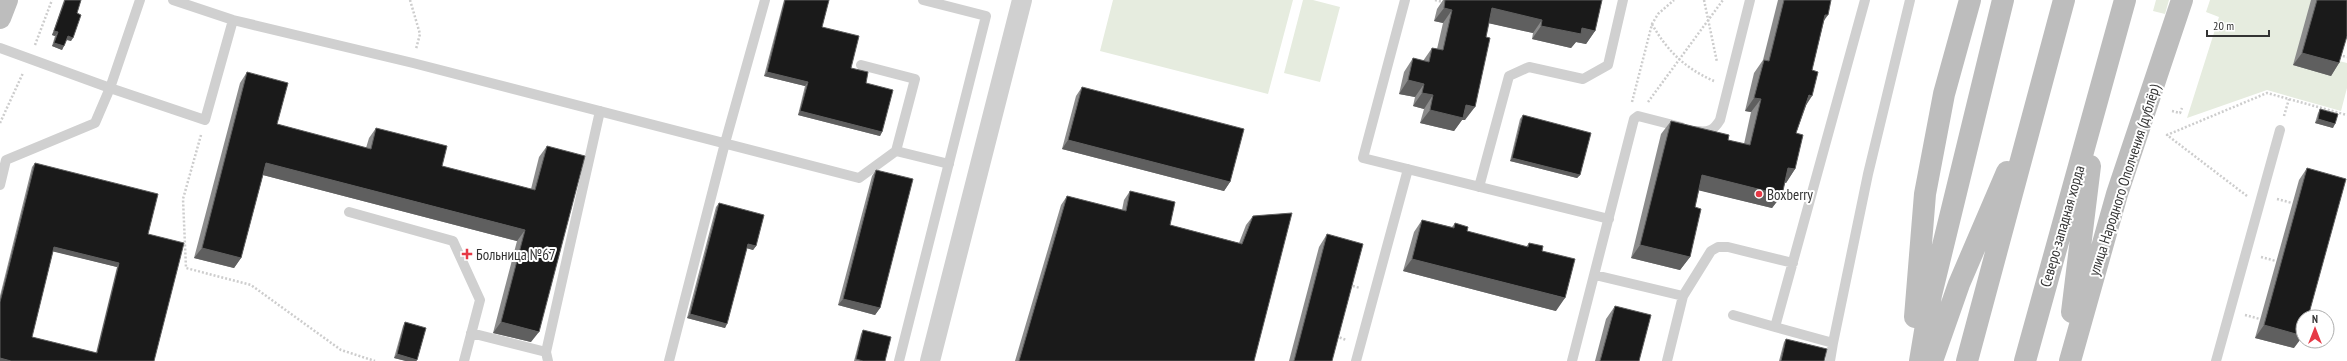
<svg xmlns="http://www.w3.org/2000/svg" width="2347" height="361" viewBox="0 0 2347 361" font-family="'PT Sans Narrow',sans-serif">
<rect width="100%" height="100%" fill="#fff"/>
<path fill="#e6ecdf" d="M1113 0H1293L1268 94 1100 51Z
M1303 0H1313L1340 7 1320 82 1284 73Z
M2156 0H2169L2165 14 2153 11Z
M2210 0H2311L2335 60 2347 63V88L2341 111 2267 90 2187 118 2219 17 2206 12Z"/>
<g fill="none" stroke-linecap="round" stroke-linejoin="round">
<path stroke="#cdcdcd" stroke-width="2.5" stroke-dasharray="2 2" stroke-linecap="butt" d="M410 0 420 34 416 49
M1435 0 1443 2
M1704 0 1717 62
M1652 24C1667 51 1686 69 1714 81
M35 45 52 0
M2339 55 2347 57
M1632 102 1652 24 1658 14 1674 0
M1648 102 1723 0
M2172 111 2180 113 2182 108
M2284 116 2289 99
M0 123 23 73
M201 135 183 199 186 268 251 285 341 350 375 361
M2247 196 2167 135 2267 93 2347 115
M2277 199 2292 203
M2261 257 2276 261
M1349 285 1360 288
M2245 315 2260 319
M1336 336 1346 340"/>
<path stroke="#d0d0d0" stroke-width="10" d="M173 0 233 20 413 63 859 178 896 151 949 164
M1405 0 1363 158 1609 219
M1865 0 1775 327 1833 343 1868 174 1910 0
M0 48 110 88 205 120 233 20
M861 65 915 79 896 151
M1697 131C1708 133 1714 130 1720 120L1750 0
M0 185 6 160 95 123 110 88 140 0
M1479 187 1509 76 1529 67 1583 79 1608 65 1623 0
M349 212 453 241 480 300 464 361
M1595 275 1683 296
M1733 315 1775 327
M471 333 546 352 548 361
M546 352 600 111
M669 361 725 143 765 0
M899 361 986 16 923 0
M1356 361 1408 169
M1572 361 1634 119 1638 116 1681 127
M1667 361 1683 296 1711 251 1718 247H1728L1793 263
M1830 361 1833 343
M2216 361 2280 130"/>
<path stroke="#d0d0d0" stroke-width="20" d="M930 361 1022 0"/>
<path stroke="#bdbdbd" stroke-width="22" d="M0 18 7 0
M2072 312 2090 166
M1915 317 1925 194 1944 94 1970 0
M1920 361 1931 295 2003 0
M1932 361 1959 284 2007 172
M1967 361 2064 0
M2025 361 2125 0
M2070 361 2117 194 2182 0"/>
</g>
<path fill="#8c8c8c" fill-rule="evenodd" d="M64 0H81L77 13 71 41 66 40 62 50 52 46 55 36 52 35Z
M784 0H829L822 27 851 68 866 83 882 132 880 136 798 115 805 86 764 76Z
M1443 0H1602L1595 31 1586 44 1576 42 1571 48 1532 39 1533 33 1489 23 1465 120H1462L1454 131 1420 123 1424 109 1413 106 1415 97 1399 94 1404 72 1413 58 1423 61 1432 48 1437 49 1443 23 1434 21 1437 9Z
M1778 0H1831L1824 21 1812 70 1806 106 1796 133 1795 169 1786 183 1785 182 1782 195 1772 208 1699 190 1695 207 1690 257 1680 270 1631 258 1661 134 1671 121 1728 140 1744 144 1751 112 1745 111 1754 73 1763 60Z
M2311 0H2347L2339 63 2331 76 2293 65Z
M247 72 277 124 366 148 369 138 376 128 442 166 531 189 539 157 547 146 531 342 493 333 517 241 263 175 241 258 234 268 194 258 240 83Z
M1082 87 1230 182 1224 191 1062 149 1076 96Z
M2320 109 2333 128 2315 123 2318 113Z
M1523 115 1580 175 1577 178 1510 161 1520 119Z
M35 163 148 234 154 361H0V296L32 167ZM53 251 117 267 96 353 32 337Z
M2307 168 2294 348 2255 338 2299 180Z
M876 170 880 308 875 315 838 305 872 176Z
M1130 191 1170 225 1239 243 1246 225 1253 216 1254 361H1015L1061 205 1067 196 1122 210 1124 200Z
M719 203 756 246 753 250 747 248 725 328 687 318 716 207Z
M1422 220 1452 227 1455 223 1467 231 1526 247 1529 243 1542 251 1556 311 1403 271 1414 232Z
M1327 234 1332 361H1289L1319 247Z
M1615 306 1639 361H1595L1606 319Z
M405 322 417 360 416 361H406L394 358 403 326Z
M863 330 885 361H854L861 334Z
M1786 339 1824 361H1779L1784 342Z"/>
<path fill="#5f5f5f" d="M1444 8 1452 10 1443 23 1434 21Z
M1492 8 1542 20 1533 33 1483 22Z
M1825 15H1828L1818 29Z
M1541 26 1582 28 1595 31 1586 44 1576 42 1571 48 1532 39Z
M54 31 58 32 55 36 52 35Z
M68 36 73 38 71 41 65 39Z
M54 43 64 46 62 50 52 46Z
M2302 53 2339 63 2331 76 2293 65Z
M767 72 808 82 805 86 764 76Z
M1408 80 1424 84 1415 97 1399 94Z
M1422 93 1433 95 1424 109 1413 106Z
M1809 95 1812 96 1803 110Z
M1754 98 1761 99 1751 112 1745 111Z
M1466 105 1475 107 1465 120H1462L1454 131 1420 123 1430 110Z
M800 111 882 132 880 136 798 115Z
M2318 119 2335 124 2333 128 2315 123Z
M1068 140 1230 182 1224 191 1062 149Z
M1512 158 1580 175 1577 178 1510 161Z
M266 163 525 230 517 241 259 174Z
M1788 168 1795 169 1786 183 1779 181Z
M1702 175 1782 195 1772 208 1693 189Z
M748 244 756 246 753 250 746 248Z
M1640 245 1690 257 1680 270 1631 258Z
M54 247 119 263 117 267 51 251Z
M202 248 241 258 234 268 194 258Z
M1412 259 1565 298 1556 311 1403 271Z
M843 299 880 308 875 315 838 305Z
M690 314 727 324 725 328 687 318Z
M501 322 539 332 531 342 493 333Z
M2264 325 2303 336 2294 348 2255 338Z
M397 354 417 360 416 361H406L394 358Z
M0 358 11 361H0Z"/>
<path fill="#1a1a1a" stroke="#5f5f5f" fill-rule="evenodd" d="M65 0H81L77 13 81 15 73 38 68 36 64 46 54 43 58 32 54 31Z
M785 0H829L822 27 859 36 851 68 868 72 866 83 893 90 882 132 800 111 808 82 767 72Z
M1445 0H1602L1595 31 1582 28 1581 34 1541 26 1542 20 1492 8 1486 37 1490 38 1475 107 1466 105 1463 118 1430 110 1433 95 1422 93 1424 84 1408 80 1413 58 1429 62 1432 48 1443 50 1452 10 1444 8Z
M1784 0H1831L1828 15H1825L1812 70 1818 72 1812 96 1809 95 1796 133 1803 135 1795 169 1788 168 1782 195 1702 175 1695 207 1701 209 1690 257 1640 245 1671 121 1729 135 1728 140 1750 145 1761 99 1754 98 1764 60 1769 61Z
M2317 0H2347V36L2339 63 2302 53Z
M247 72 288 83 277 124 371 149 376 128 447 146 442 166 535 190 547 146 585 156 539 332 501 322 525 230 266 163 241 258 202 248Z
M1082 87 1244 129 1230 182 1068 140Z
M2320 109 2338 114 2335 124 2318 119Z
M1523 115 1591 133 1580 175 1512 158Z
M35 163 158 194 148 234 184 243 154 361H11L0 358V302ZM54 247 119 263 97 353 32 337Z
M2307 168 2346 179 2308 317H2303V336L2264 325Z
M876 170 913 179 880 308 843 299Z
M1130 191 1175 202 1170 225 1242 244 1253 216 1292 213 1254 361H1019L1067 196 1126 211Z
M719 203 764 215 756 246 748 244 727 324 690 314Z
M1422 220 1454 228 1455 223 1468 227 1467 231 1528 247 1529 243 1543 246 1542 251 1575 259 1565 298 1412 259Z
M1327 234 1363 244 1332 361H1294Z
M1615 306 1651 315 1639 361H1600Z
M405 322 426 328 417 360 397 354Z
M863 330 891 337 885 361H863L856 359Z
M1786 339 1827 349 1824 361H1781Z"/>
<g fill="#e63946" stroke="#fff" stroke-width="1.5">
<circle cx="1759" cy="194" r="4"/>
<path d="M465 248h4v4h4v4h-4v4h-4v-4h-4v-4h4z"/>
</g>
<g text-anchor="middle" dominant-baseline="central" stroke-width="4" stroke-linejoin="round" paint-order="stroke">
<g font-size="15" fill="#333" stroke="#fff">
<text transform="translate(2124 180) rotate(-72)">улица Народного Ополчения (дублёр)</text>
<text transform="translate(2062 226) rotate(-74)">Северо-западная хорда</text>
</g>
<g font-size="15" fill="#333" stroke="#fff" text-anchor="start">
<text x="1767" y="194">Boxberry</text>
<text x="476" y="254">Больница №67</text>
</g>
</g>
<g transform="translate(2315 329)"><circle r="19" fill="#ffffff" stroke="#adadad"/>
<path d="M0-3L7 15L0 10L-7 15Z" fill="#e63946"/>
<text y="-6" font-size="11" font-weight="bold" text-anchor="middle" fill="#333333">N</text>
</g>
<path d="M2207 30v6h62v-6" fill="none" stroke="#333333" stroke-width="2"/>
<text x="2213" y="30" font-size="12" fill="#333333" stroke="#ffffff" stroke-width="3" paint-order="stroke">20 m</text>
</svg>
